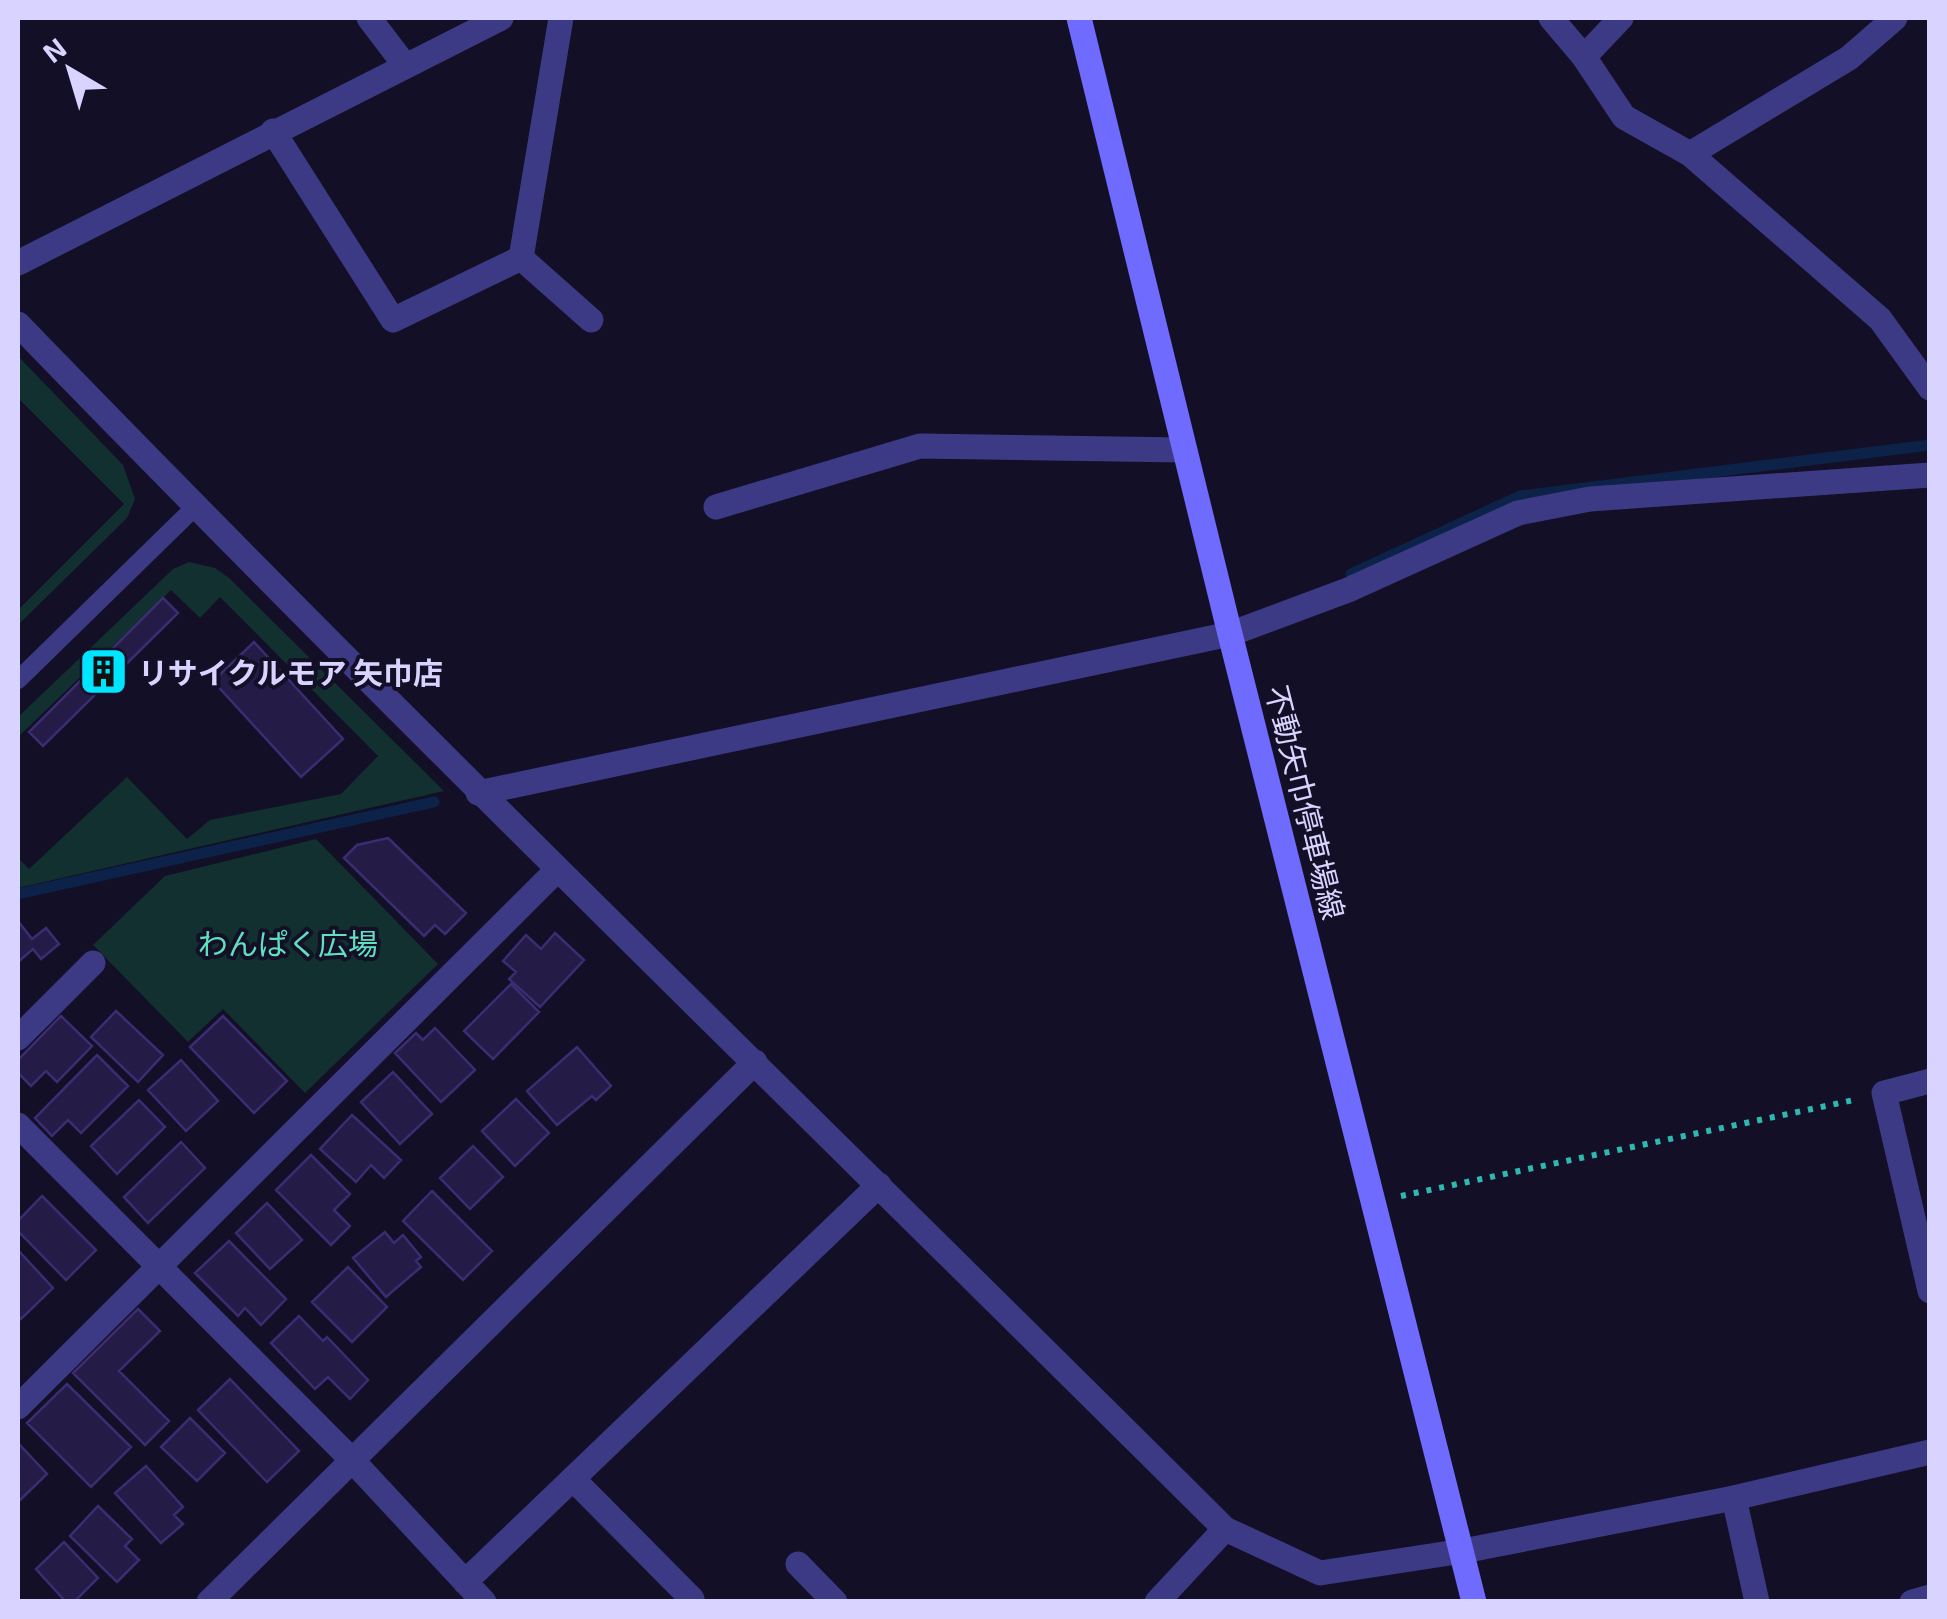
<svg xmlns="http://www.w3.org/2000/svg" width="1947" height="1619" viewBox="0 0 1947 1619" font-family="'Exo 2','Noto Sans JP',sans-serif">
<rect width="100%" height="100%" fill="#130f26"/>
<path fill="#12302f" d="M18 356 123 465 135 499 127 518 18 625V610L124 504 18 398Z
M189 562 215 568 228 577 444 791 18 888V858L29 869 127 777 187 839 210 820 341 794 378 756 220 597 200 618 171 590 18 737V717L173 569Z
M316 839 438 964 305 1093 223 1009 188 1042 93 945 165 876Z"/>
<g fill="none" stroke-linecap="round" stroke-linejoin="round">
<path stroke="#0c2248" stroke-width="11" d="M1351 574 1520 496 1930 445
M18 894 434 802"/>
</g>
<path fill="#241b47" stroke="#3b2d73" stroke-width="2.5" d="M163 598 178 613 43 746 29 732Z
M254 642 343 739 301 777 213 681Z
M388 838 466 913 445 934 435 925 424 936 344 858 357 845Z
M18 921 32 939 46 928 59 944 41 959 33 949 18 962Z
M555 933 584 960 540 1007 509 979 516 972 503 961 526 935 541 949Z
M511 984 539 1012 493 1059 464 1031Z
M116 1011 163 1055 138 1082 91 1037Z
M61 1016 92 1046 57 1082 46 1071 31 1086 18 1073V1060Z
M223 1016 287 1081 254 1113 190 1047Z
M435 1028 475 1070 441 1102 395 1053 416 1033 423 1040Z
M577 1047 611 1086 596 1100 592 1096 557 1125 527 1091Z
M97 1055 128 1086 81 1133 68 1120 52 1136 35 1118Z
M181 1060 218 1101 186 1131 148 1090Z
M393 1072 432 1114 400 1144 361 1102Z
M516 1099 549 1133 515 1166 482 1131Z
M139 1100 165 1127 117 1174 91 1146Z
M352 1115 401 1160 384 1178 371 1165 356 1182 320 1149Z
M181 1142 205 1168 148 1223 124 1197Z
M473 1146 503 1177 470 1209 440 1178Z
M311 1155 350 1194 334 1210 350 1226 331 1245 276 1190Z
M432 1191 492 1251 463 1280 403 1221Z
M42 1196 96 1250 66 1280 18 1231V1221Z
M267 1203 302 1240 270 1269 236 1233Z
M385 1232 394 1243 403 1235 421 1257 416 1261 421 1267 386 1297 353 1258Z
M229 1241 286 1299 261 1325 245 1308 238 1316 195 1273Z
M18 1250 53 1288 21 1319 18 1316Z
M348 1267 387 1307 352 1342 312 1302Z
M138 1309 160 1331 119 1371 169 1421 145 1445 73 1373Z
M299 1316 323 1341 327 1337 368 1380 350 1399 328 1377 315 1389 271 1343Z
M230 1379 299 1451 267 1482 198 1410Z
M67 1384 131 1447 91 1487 27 1423Z
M190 1418 225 1453 197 1481 161 1447Z
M18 1443 47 1474 18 1502Z
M146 1466 183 1507 174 1515 183 1524 161 1543 115 1493Z
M98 1506 132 1539 125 1546 139 1560 117 1582 70 1536Z
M64 1542 98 1578 74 1602H66L36 1569Z"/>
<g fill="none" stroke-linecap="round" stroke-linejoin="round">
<path stroke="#2fb8b0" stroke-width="6" stroke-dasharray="5 8" stroke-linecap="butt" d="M1401 1196 1854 1100"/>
<path stroke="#3d3a85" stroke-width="18" d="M18 680 195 507"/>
<path stroke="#3d3a85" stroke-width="25" d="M369 18 404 64
M1551 18 1584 57 1624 117 1690 154 1880 319 1930 388
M1584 57 1621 18
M273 131 393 320 521 258 591 320
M1690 154 1849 58 1895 18
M521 258 561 18
M716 507 920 446 1184 450
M478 793 1230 634 1348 590 1518 513 1590 499 1930 475
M18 1038 93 963
M1930 1081 1884 1093 1930 1291
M18 1125 352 1460 484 1602
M18 1407 556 871
M573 1479 692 1599
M1734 1498 1757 1602
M798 1564 835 1602
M465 1582 879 1185
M209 1602 755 1062
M1157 1602 1225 1529
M1912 1602 1930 1597"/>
<path stroke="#3d3a85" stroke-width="25" d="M18 263 501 18
M18 324C413 732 822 1128 1225 1529L1320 1573 1463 1551 1734 1498 1930 1452"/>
<path stroke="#6f6bff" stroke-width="25" d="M1079 18 1230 634 1474 1602"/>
</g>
<defs>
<symbol id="building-square" viewBox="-11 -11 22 22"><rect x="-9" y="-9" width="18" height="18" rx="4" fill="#00e5ff" stroke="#130f26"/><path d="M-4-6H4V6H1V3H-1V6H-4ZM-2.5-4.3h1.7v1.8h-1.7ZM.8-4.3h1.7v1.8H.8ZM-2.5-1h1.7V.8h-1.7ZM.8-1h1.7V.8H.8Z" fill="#111"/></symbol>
</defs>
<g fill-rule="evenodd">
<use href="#building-square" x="76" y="644" width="55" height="55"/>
</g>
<g text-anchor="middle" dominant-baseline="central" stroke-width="8" stroke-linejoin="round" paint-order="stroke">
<g font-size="30" font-weight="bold" fill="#d9d4ff" stroke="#130f26" text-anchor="start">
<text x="138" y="672">リサイクルモア 矢巾店</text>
</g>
<g font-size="30" fill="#d9d4ff" stroke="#130f26">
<text transform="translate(1306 802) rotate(76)">不動矢巾停車場線</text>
</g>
<g font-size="30" fill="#5fe0c0" stroke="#130f26">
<text x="288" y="943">わんぱく広場</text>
</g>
</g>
<rect width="1947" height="1619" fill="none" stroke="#d9d4ff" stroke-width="40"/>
<g transform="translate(70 70) rotate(322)" stroke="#130f26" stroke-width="8" paint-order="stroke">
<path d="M0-8L18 38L0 25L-18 38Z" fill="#d9d4ff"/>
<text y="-15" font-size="28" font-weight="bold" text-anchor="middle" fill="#d9d4ff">N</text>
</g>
</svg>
